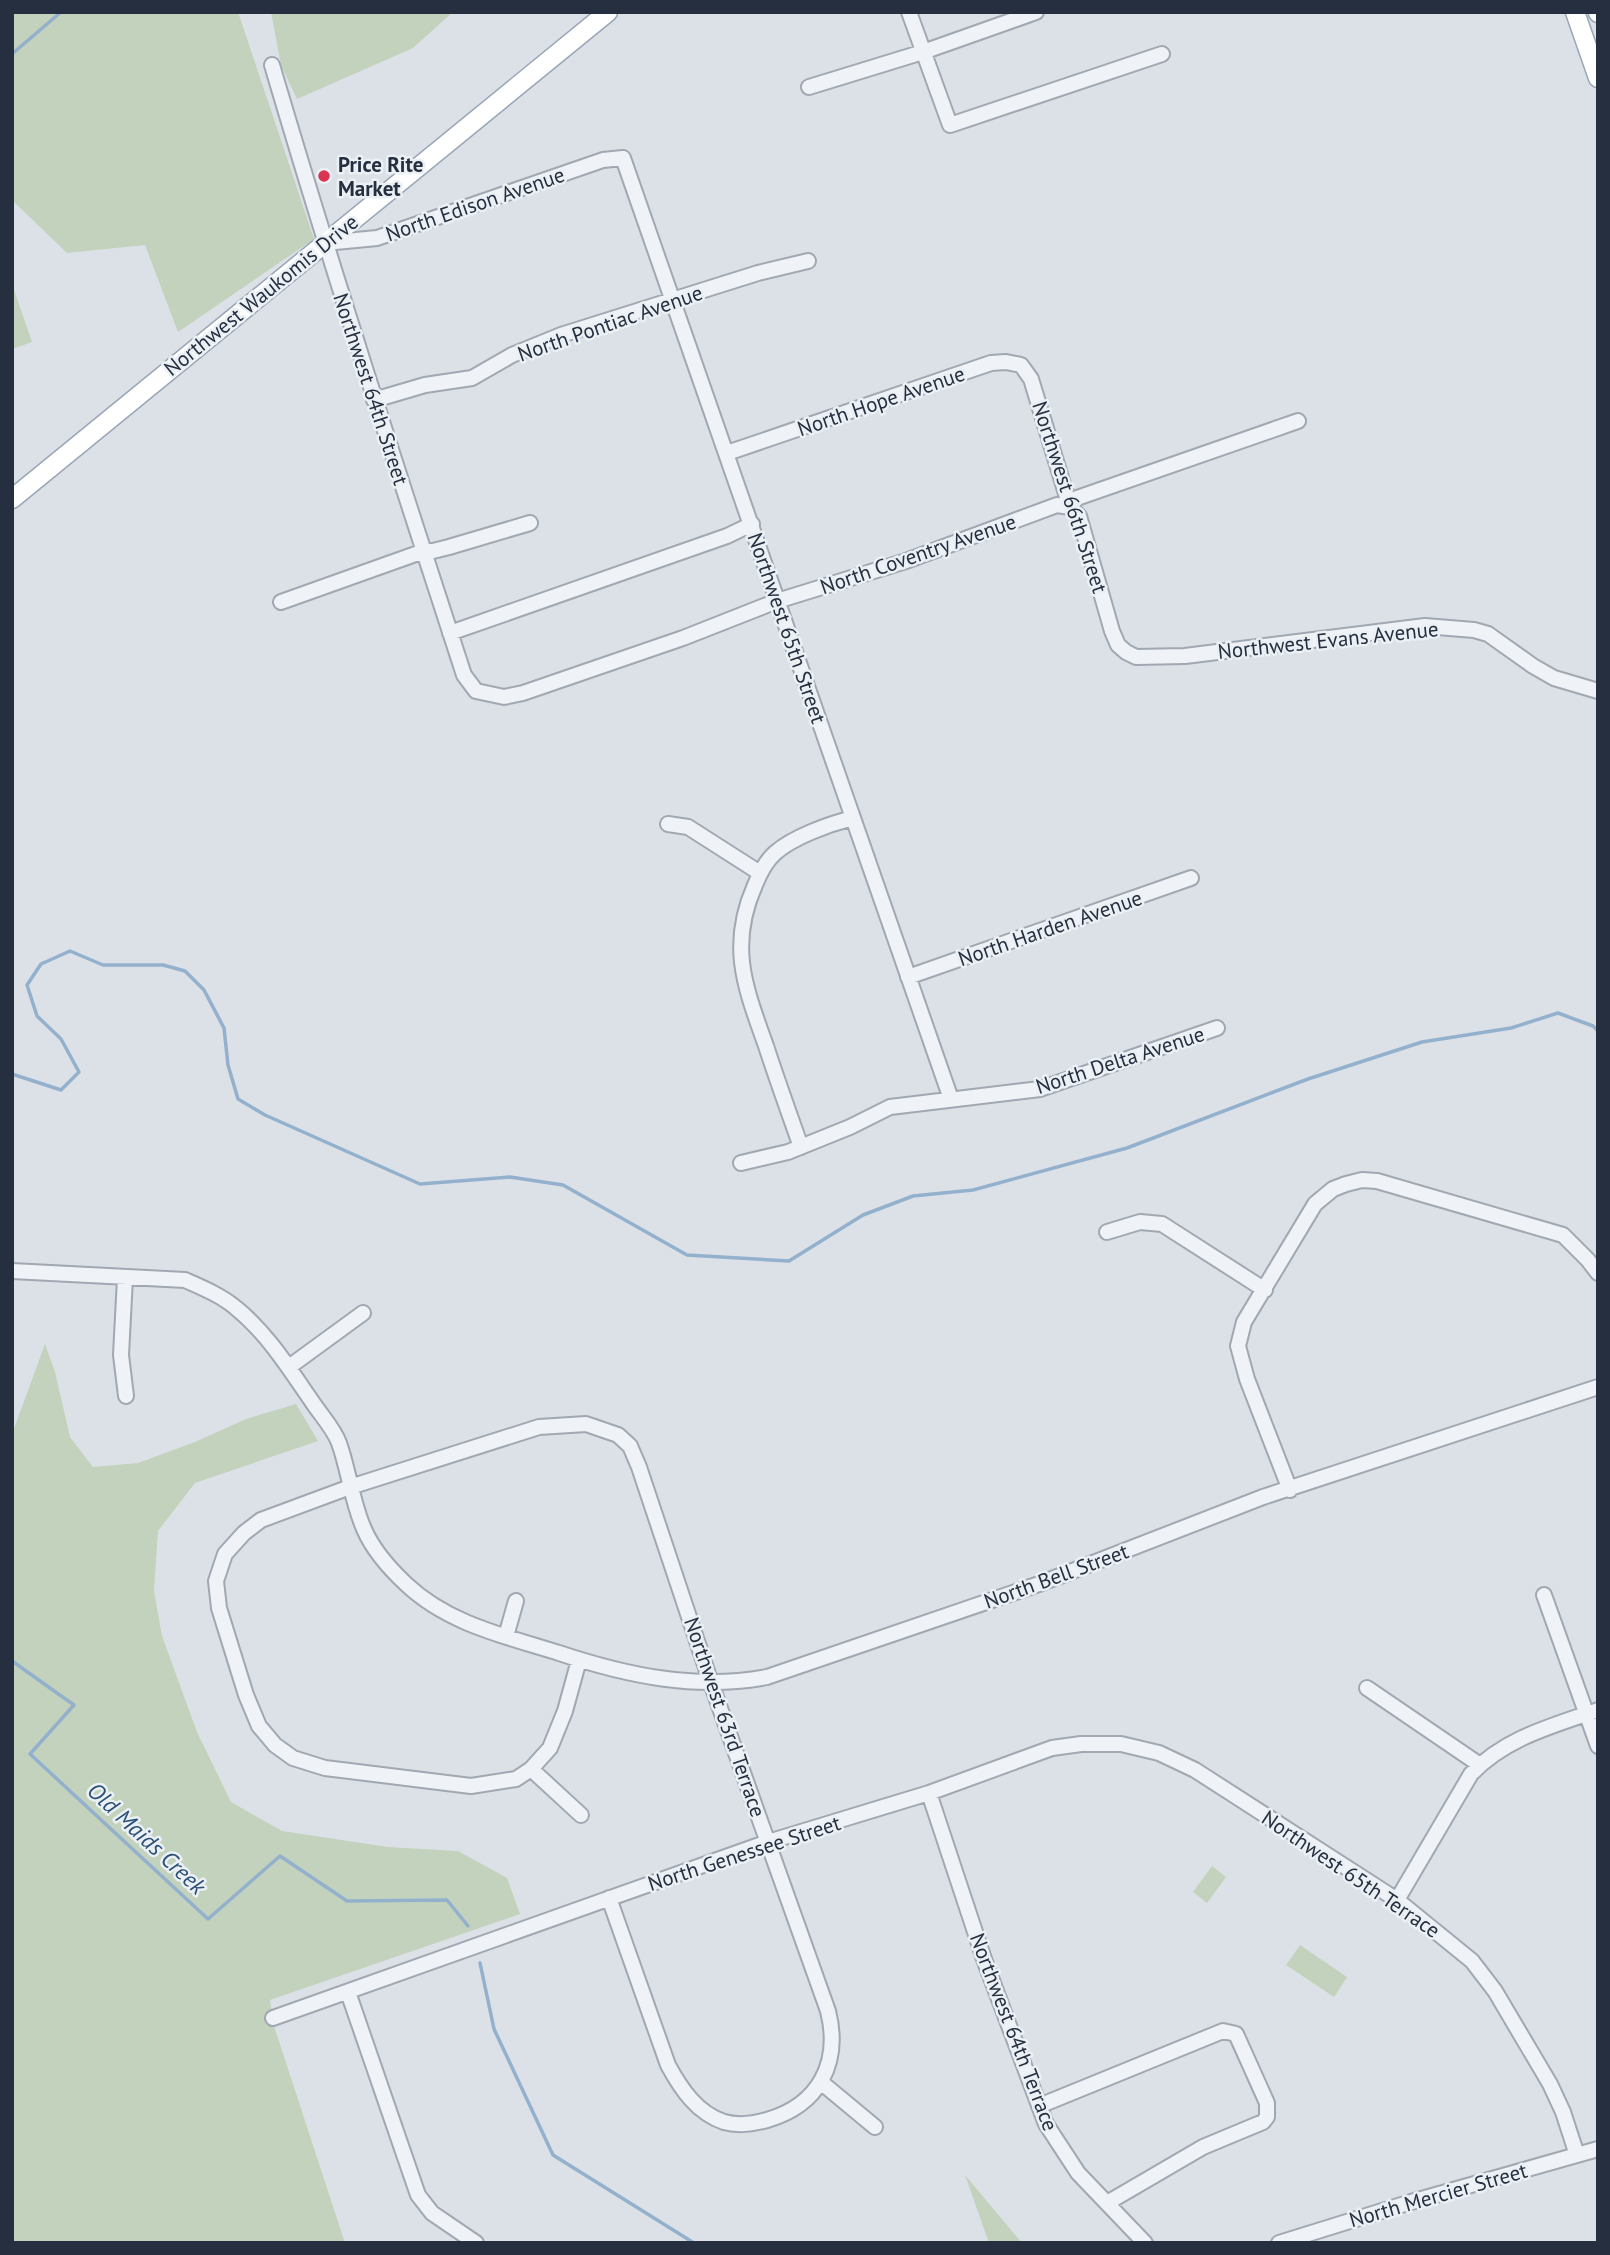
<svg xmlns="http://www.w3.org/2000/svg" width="1610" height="2255" viewBox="0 0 1610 2255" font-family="'PT Sans',sans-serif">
<rect width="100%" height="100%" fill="#dce1e8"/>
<path fill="#c3d2bc" d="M12 12H238L314 239 178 332 145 245 67 253 12 200Z
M271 12H453L413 48 297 99 281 65Z
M12 284 32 342 12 349Z
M45 1344 55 1372 70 1437 93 1467 138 1463 195 1442 246 1419 296 1404 318 1441 195 1483 158 1531 154 1591 162 1636 197 1732 231 1802 282 1831 388 1847 458 1851 507 1878 520 1914 270 2000 274 2026 345 2243H12V1434Z
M1212 1866 1226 1877 1207 1903 1193 1892Z
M1300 1945 1347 1977 1334 1997 1286 1965Z
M965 2175 1022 2243H989Z"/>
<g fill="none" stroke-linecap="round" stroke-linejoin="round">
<path stroke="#93b1cc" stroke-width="3.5" d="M12 54 61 12
M12 1074 61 1090 79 1072 61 1039 37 1016 27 985 41 964 70 951 103 965H163L185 971 204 990 224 1028 228 1065 238 1099 265 1115 420 1184 510 1177 563 1185 687 1255 789 1261 863 1215 913 1196 973 1190 1127 1148 1308 1079 1422 1042 1511 1028 1558 1013 1593 1026 1598 1031
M12 1661 74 1705 30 1754 208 1919 280 1856 347 1901 447 1900 468 1926
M480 1963 494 2029 553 2155 694 2243"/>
<defs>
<path id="minor" d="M909 12 950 125 1162 54
M272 65C332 269 398 472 464 675L476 691 504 697 523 693 683 638 777 601 906 561 1057 505 1070 507 1077 498 1298 421
M809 87 923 52 1036 12
M325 243 377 238 603 160 623 158 951 1099
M374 400 425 385 472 378 512 355 561 335 758 273 808 261
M727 453 991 363 1006 362 1021 365 1031 379 1070 507 1079 516 1112 631 1118 645 1126 652 1136 657 1185 656 1425 626 1474 630 1488 634 1533 666 1554 678 1598 691
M281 602 424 551H433L449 547 530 523
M450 633 727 536 752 524
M668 824 688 827 760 873
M908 977 1191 878
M801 1147C789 1113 777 1080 766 1046 745 987 728 946 755 885 759 875 766 861 775 853 793 837 829 824 853 818
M741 1163 788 1152 850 1127 890 1107 1040 1089 1217 1028
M1107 1232 1140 1222 1162 1224 1265 1290
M12 1271 185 1280C203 1288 222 1296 236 1308 268 1334 290 1370 313 1403 321 1415 334 1429 339 1443 349 1471 352 1502 364 1529 373 1550 390 1569 406 1584 448 1624 505 1636 559 1653 628 1676 696 1690 767 1677L1039 1584 1263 1497 1598 1387
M125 1278 121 1355 126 1396
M289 1367 363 1313
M1290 1490 1247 1379 1238 1346 1244 1322 1315 1204 1333 1189 1346 1184 1362 1180 1377 1181 1563 1235 1588 1260 1598 1273
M1544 1595 1598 1746
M506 1636 516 1601
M579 1660 565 1711 550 1748 531 1769 516 1779 471 1786 325 1768 293 1758 275 1745 259 1726 246 1695 219 1608 216 1581 225 1554 244 1533 261 1520 350 1487 539 1427 586 1424 618 1435 630 1446 639 1467 711 1683 828 2011C841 2063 819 2105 767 2120 753 2124 738 2126 724 2122 697 2113 681 2089 668 2065L609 1898
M1367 1688 1480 1765
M531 1769 581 1815
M929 1793 984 1959 1046 2124 1078 2173 1145 2243
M1397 1900 1471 1774C1505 1738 1552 1726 1598 1710
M348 1992 418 2195 432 2213 476 2243
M273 2018 768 1842 929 1793 1052 1748 1081 1744H1121L1159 1753 1195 1770 1397 1900 1472 1961 1495 1991 1550 2084 1563 2112 1577 2155
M822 2083 875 2127
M1039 2106 1223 2031 1236 2034 1267 2103V2117L1263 2122 1203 2147 1107 2203
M1279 2243 1411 2202 1598 2149"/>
<path id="major" d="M1575 12 1598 78
M1598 12V13
M12 499 608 12"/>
</defs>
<use href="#minor" stroke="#a1a8b2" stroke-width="18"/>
<use href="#major" stroke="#9aa6b5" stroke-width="21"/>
<use href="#minor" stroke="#eff2f6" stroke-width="14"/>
<use href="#major" stroke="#fff" stroke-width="18"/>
</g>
<circle fill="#da3453" stroke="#ebf0f5" stroke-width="2.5" cx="324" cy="176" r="7"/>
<g text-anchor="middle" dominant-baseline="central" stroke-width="5" stroke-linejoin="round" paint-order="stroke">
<g font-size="21" font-weight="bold" fill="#252f3f" stroke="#ebf0f5" text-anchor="start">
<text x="338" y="164">Price Rite<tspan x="338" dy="24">Market</tspan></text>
</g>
<g font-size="21" fill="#252f3f" stroke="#ebf0f5">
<text transform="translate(475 204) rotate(-19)">North Edison Avenue</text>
<text transform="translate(261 295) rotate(-39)">Northwest Waukomis Drive</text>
<text transform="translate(610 323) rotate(-19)">North Pontiac Avenue</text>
<text transform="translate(371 389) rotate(72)">Northwest 64th Street</text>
<text transform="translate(881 401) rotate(-19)">North Hope Avenue</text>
<text transform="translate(1070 497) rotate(72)">Northwest 66th Street</text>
<text transform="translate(918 554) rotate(-19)">North Coventry Avenue</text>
<text transform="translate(787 628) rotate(71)">Northwest 65th Street</text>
<text transform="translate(1328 640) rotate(-6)">Northwest Evans Avenue</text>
<text transform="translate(1050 928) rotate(-19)">North Harden Avenue</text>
<text transform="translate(1120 1060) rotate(-18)">North Delta Avenue</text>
<text transform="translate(1056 1576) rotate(-20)">North Bell Street</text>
<text transform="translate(725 1717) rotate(71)">Northwest 63rd Terrace</text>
<text transform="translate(744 1853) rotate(-18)">North Genessee Street</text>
<text transform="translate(1351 1874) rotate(34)">Northwest 65th Terrace</text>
<text transform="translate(1014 2032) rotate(69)">Northwest 64th Terrace</text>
<text transform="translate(1438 2195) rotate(-16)">North Mercier Street</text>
</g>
<g font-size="23" font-style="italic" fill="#2b5077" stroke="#ebf0f5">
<text transform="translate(147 1838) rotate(43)">Old Maids Creek</text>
</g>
</g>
<rect width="1610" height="2255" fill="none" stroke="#252f3f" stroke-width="28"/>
</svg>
